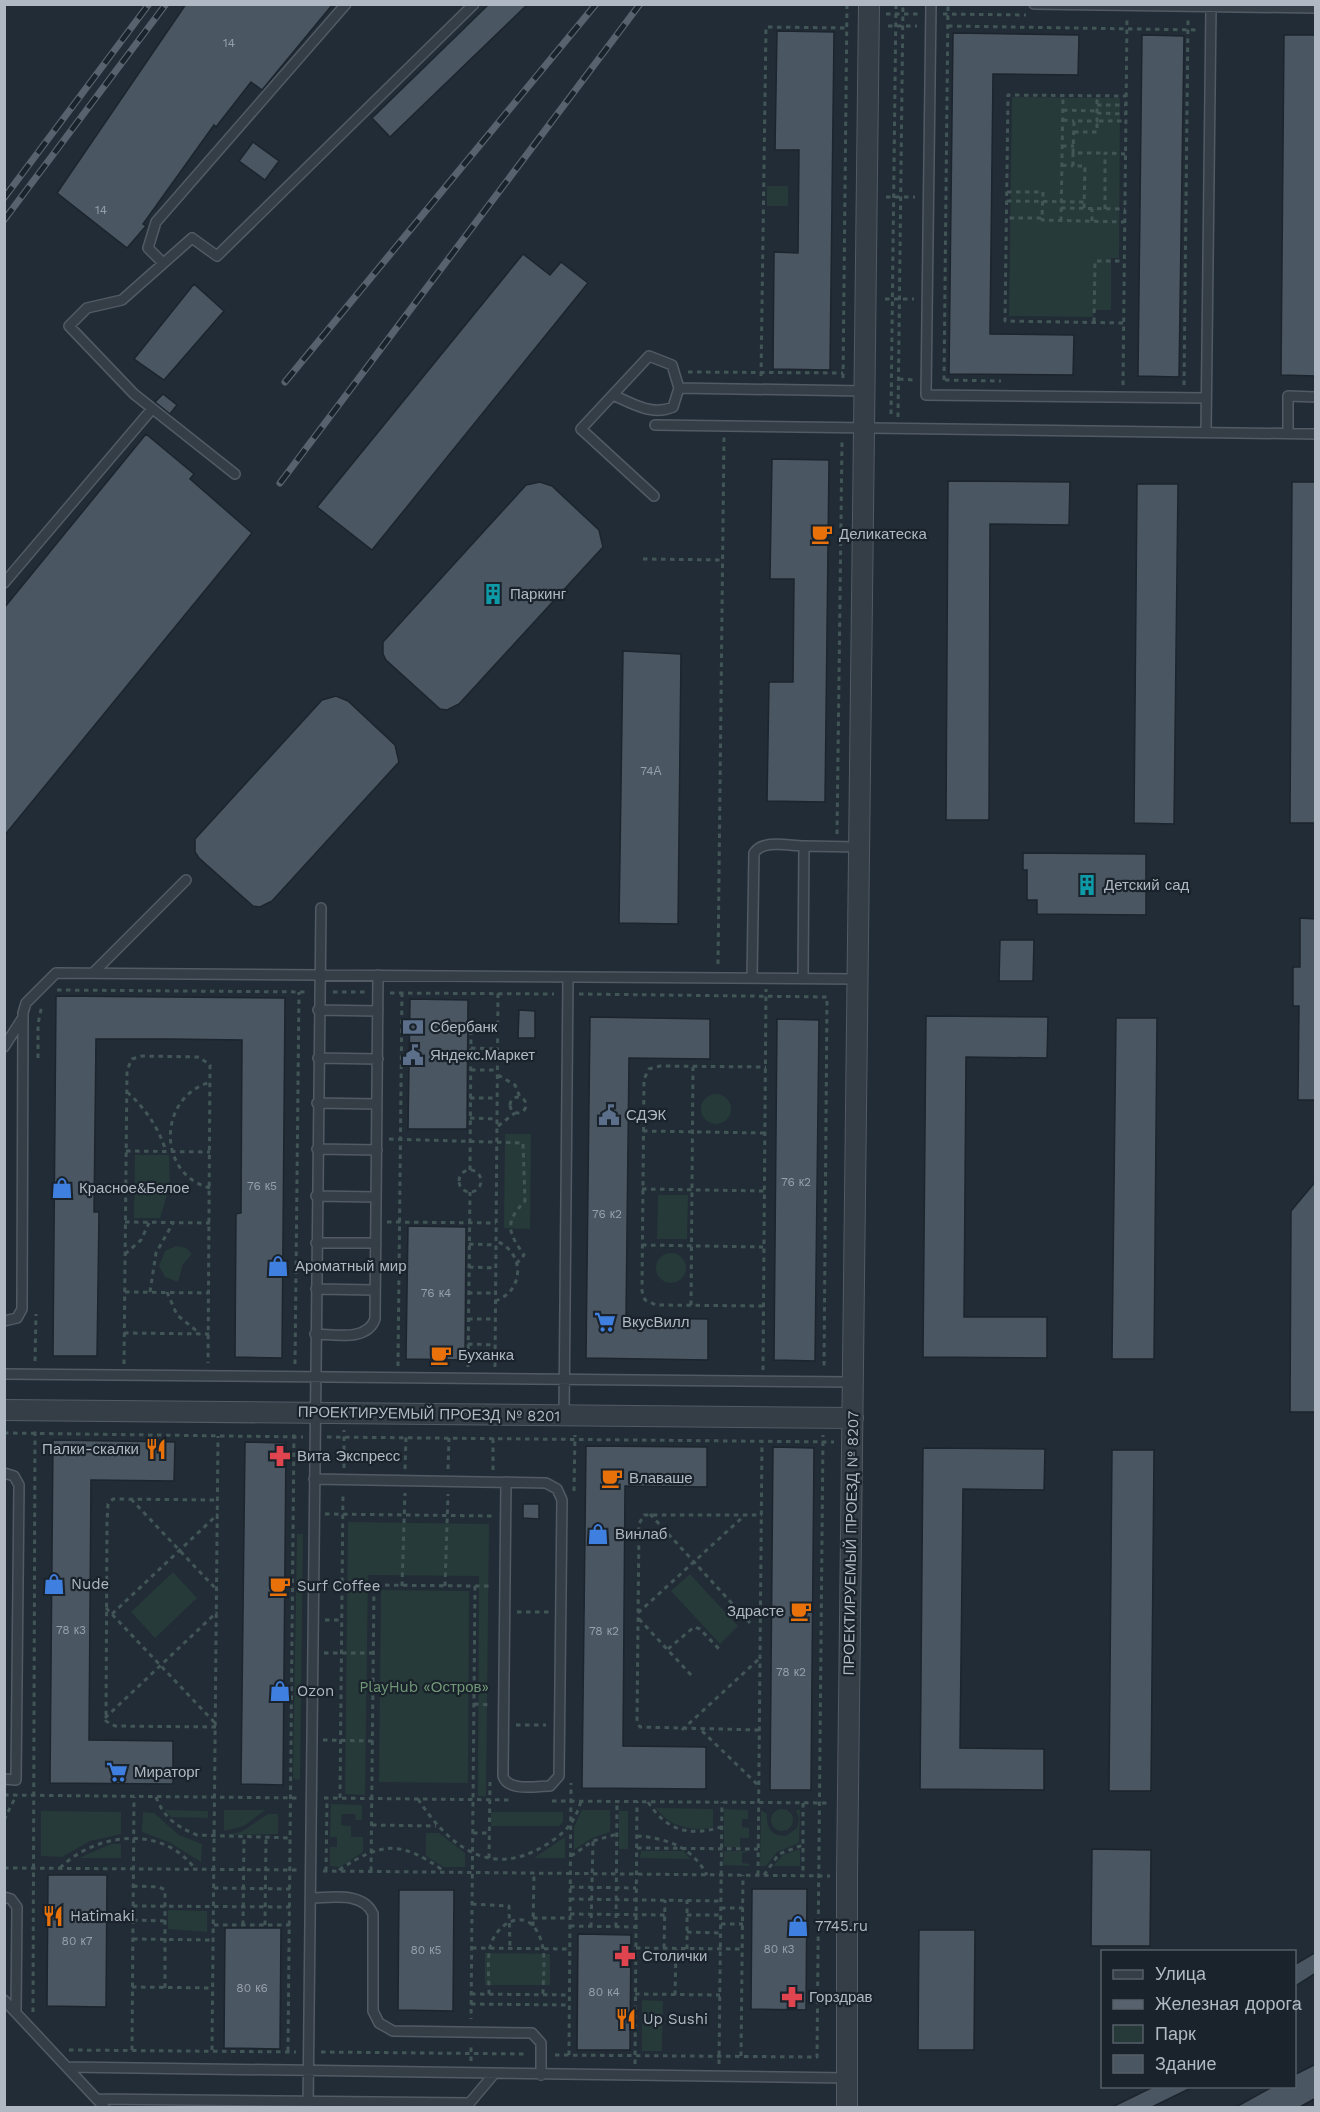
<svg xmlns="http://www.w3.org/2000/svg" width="1320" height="2112" viewBox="0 0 1320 2112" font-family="'Work Sans',sans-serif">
<rect width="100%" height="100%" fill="#222c36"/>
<path fill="#263a39" d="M1012 97 1120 98 1119 258H1111V310H1093V317L1009 316Z
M767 186H788V206H767Z
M701 1109a15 15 0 1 1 30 0a15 15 0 1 1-30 0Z
M505 1134H531L530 1229 504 1228Z
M135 1155H169L170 1185 160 1218H134Z
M658 1195H688L687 1239H657Z
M176 1246 186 1248 192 1254 183 1264 178 1282 165 1277 159 1266 165 1251Z
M656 1268a15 15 0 1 1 30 0a15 15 0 1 1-30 0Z
M348 1522 489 1524 486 1796H478L479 1576 368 1575 365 1795 345 1794Z
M297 1534H303L300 1780 293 1779Z
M173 1572 197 1598 155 1638 131 1612Z
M690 1574 738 1626 720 1644 671 1591Z
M381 1590 469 1591 468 1783 379 1782Z
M331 1804 362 1805V1820H356L355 1814H342L341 1825 351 1826V1837H363V1852L340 1867 330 1866V1847H337V1837H330Z
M656 1808 713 1809V1827C693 1833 668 1826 656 1808Z
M724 1809 748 1810V1819H742V1827L749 1828V1838H740V1847H724Z
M771 1820a11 11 0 1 1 22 0a11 11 0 1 1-22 0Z
M165 1810 208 1811V1818L171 1817Z
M224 1810H265L244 1826 224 1831Z
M582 1810H610V1832L592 1838 574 1850V1827Z
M761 1810 767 1814C766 1828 771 1836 786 1836L797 1828 799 1818 796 1810H800L799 1843 777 1852 766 1866H760Z
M41 1811 121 1812V1834L90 1841 62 1857 41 1856Z
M619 1811H628V1849H619Z
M143 1812 154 1813 179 1835 202 1844 201 1862 169 1842 142 1832Z
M491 1812H563V1822L559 1826H491Z
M268 1814H278V1834L226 1835 241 1832Z
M426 1833H439L465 1853V1867H444L426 1856Z
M565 1837V1858H534Z
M111 1844H121V1858H79Z
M800 1849V1866H773L783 1855Z
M641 1851H684L690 1859 640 1858Z
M724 1851H748L742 1853V1863L749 1864V1866L723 1865Z
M168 1910 207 1911V1932L168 1929Z
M485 1953 550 1954V1985H485Z
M642 2000 663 2001 662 2051H642Z"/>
<path fill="#4a5662" stroke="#1c252d" stroke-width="1.5" d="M186 4H333L262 90 251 82 216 127 214 125 143 224 146 226 127 248 57 193Z
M489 4H528L390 137 372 118Z
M777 31 834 32 830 370 773 369 774 252 798 253 799 150H775Z
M953 33 1079 35 1078 75 993 74 990 334 1074 335 1073 375 949 374Z
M1142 35 1184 36 1179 377 1138 376Z
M1284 35H1316V376L1281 375Z
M253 142 279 161 265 180 239 161Z
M523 254 550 275 561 262 588 283 372 550 317 507Z
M194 284 224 311 164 380 134 359Z
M163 394 177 405 170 414 155 402Z
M146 434 194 474 190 479 252 533 4 836V608Z
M772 459 829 460 825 802 767 801 769 682H793L794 579H770Z
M948 481 1070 482 1069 525 990 524 989 820H946Z
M540 482 552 486 599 530 603 547 459 704 447 710 440 709 386 660 383 654V642L526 485Z
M1292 482H1316V823H1290Z
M1137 484H1178L1174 824 1134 823Z
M623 651 681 654 678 924 619 923Z
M336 696 348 701 395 745 399 762 272 901 260 907 253 906 199 858 195 852V839L322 700Z
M1023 853 1146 854V915L1037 914V900H1027V870H1023Z
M1300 918 1316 919V1100H1298L1299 1006H1293V967H1300Z
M1000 940H1034L1033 981H999Z
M56 996 285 998 282 1358 235 1357 236 1214 241 1213 242 1040 170 1039H96L94 1212H99L97 1356H53Z
M410 999 468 1000 467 1129H408Z
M519 1010 535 1011V1038H518Z
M926 1016 1048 1017 1047 1058 966 1057 964 1317H1047V1358L923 1357Z
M590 1017 710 1019V1059L629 1058 626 1318 708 1319V1360L586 1358Z
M1116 1018H1157L1154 1359H1112Z
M777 1019 819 1020 815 1361 774 1360Z
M1316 1181V1412H1290L1291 1211Z
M408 1226 466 1227 465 1360 406 1359Z
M53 1440 175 1442 174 1481 91 1480 89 1740 173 1741V1784L50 1783Z
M245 1442 286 1443 283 1785 241 1784Z
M586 1446 707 1447V1487L625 1486 623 1746 706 1747V1789L582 1788Z
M773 1447 814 1448 811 1790H770Z
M923 1448 1045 1449 1044 1490 963 1489 960 1748 1044 1749V1790L920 1789Z
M1112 1450H1154L1151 1791H1109Z
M523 1504H539V1519L523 1518Z
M1092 1849 1151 1850 1150 1946H1091Z
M48 1875H107L106 2007 47 2006Z
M752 1889H807L806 2010 751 2009Z
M399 1890H454L453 2011 398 2010Z
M225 1928H281L280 2049 224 2048Z
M919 1930H975L974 2050H918Z
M578 1934 631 1935 630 2050H577Z
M1316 1952V1973L1294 1987V1965Z
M1316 2064V2098L1298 2108H1234L1274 2086H1294V2075Z
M1155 2086H1195L1150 2108H1110Z"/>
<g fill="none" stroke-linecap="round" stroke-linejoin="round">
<defs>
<path id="service" d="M931 4 926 395 1206 398
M1034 4 1316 8
M163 263 148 248 156 222 346 4
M679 388 864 391
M613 395C633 404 652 416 673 407L679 388 672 365 649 356 581 429 654 496
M655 425 1316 434
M1206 432 1211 7
M1288 433V396L1316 397
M235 474 134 394 69 326 87 308 122 300 192 238 217 256 474 4
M4 583 152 409
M804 846 859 847
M94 972 186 880
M752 978 754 853C763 839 789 846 804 846L803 978
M318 1010 378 1011
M4 1047 22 1019
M318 1058 378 1059
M317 1103 377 1104
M317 1149 377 1150
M316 1196 376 1197
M316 1243H376
M316 1289 375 1290
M4 1321 17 1318 22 1309 23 1013 26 1003 56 973 857 979
M315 1334C334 1334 367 1342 375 1319L378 975
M4 1374 853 1382
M564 1415 568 977
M4 1473 14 1476 19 1485 16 1780 4 1779
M314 1479 546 1483 557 1489 562 1500 559 1776 550 1786C536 1786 508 1792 503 1776L506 1482
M4 1897 11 1899 17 1907 16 2012
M310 1898C331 1898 363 1891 373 1914V2011L379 2023 393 2031 532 2033 541 2043V2075
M4 2000 105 2108
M68 2067 848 2078
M97 2099 470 2103
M467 2106 494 2074
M308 2108 321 908"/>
<path id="minor" d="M4 1410 853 1418
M847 2108V1876L869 4"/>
</defs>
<use href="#service" stroke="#525b65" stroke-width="12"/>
<use href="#minor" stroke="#525b65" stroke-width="22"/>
<path stroke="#435657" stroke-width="3" stroke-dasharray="4.5 4.5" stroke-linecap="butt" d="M886 14H918
M943 14 1026 15
M888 26H917
M948 26 1199 30
M1097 105H1125
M1063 110 1097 111
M1097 113 1125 114
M1063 120 1074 121
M1074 132H1097V121H1126
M1062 146H1074
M1073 153 1074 121H1097V96
M1062 165 1073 166
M1007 192H1043L1042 218H1007
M886 197H915
M1007 201 1084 202
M1061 208 1125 209
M1084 208 1085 166H1073V153H1105
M1105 209V153L1125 154
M1042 218V220L1124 222
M1061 221 1063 95
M1092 221V209
M885 299H914
M1094 322 1095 261H1124
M1123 323 1005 321 1008 95 1126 96
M688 372 843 373
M761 376 766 27 847 28
M843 378 847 4
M899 379 914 380
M944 380 948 4
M945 380 1001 381
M1123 385 1127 17
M1184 385 1188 20
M891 414 896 4
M898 417 903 4
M643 559 723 560
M837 834 842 441
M718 964 724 437
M57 990 308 992
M333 992H365
M390 993 554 994
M579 994 827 997 824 1369
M471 1048 498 1049
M38 1058V1024L42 1005
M471 1070H498
M498 1075 515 1085 520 1097
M127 1092C146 1109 158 1127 166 1151
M510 1105a8 8 0 1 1 16 0a8 8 0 1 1-16 0Z
M470 1098H497
M470 1118 497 1119
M498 1126 515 1113
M643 1131 764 1133
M389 1139 523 1143 525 1201C504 1223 508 1232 524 1255L517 1263
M126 1151 210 1152
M470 1170 471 1031 479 1025H498
M459 1181a11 11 0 1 1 22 0a11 11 0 1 1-22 0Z
M210 1188C156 1174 158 1096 211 1082
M642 1189 765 1191
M125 1222 210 1223
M387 1222 496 1223
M469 1244 496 1245
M642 1245 763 1247
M125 1254 141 1240 149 1223
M469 1267 496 1268
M125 1292 209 1293
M150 1292 156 1253 173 1223
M167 1292 177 1315 198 1332
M468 1293H496
M495 1301C525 1291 525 1252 496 1241
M691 1305 693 1067
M763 1306 656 1305 645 1300 642 1291 644 1079 649 1069 660 1066 766 1067
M468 1319H495
M124 1333 209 1334
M468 1344 495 1345
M35 1361 36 1314
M124 1364 127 1070 132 1059 142 1056 199 1057 210 1065 208 1363
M295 1364 299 992
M398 1366 402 992
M468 1367 470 1192
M495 1367 498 993
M763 1370 766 989
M4 1433 303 1437
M327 1437 834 1442
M344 1468V1430
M405 1469 406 1437
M448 1469 449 1438
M493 1470V1438
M574 1491 575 1435
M131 1499 216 1589
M325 1514 493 1516
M650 1514 750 1623
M325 1585H374
M402 1586 405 1493
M445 1586 448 1494
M475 1586H491
M106 1608 216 1724
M517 1612H550
M638 1613 745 1515
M112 1614 218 1514
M639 1619 692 1676
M325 1620H342
M668 1649 694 1627 700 1629 720 1650
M324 1653H373
M474 1704 490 1705
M105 1718 217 1612
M516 1725H546
M216 1727 115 1726 106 1721 107 1522 108 1504 113 1499 218 1500
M682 1730 760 1658
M759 1730 640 1727 637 1722 639 1524 644 1515H762
M702 1731 759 1786
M323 1740 373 1741
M4 1795 300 1798
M156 1797C164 1818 177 1827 197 1835L291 1838
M324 1798 513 1800
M340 1798 343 1493
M418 1799C448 1845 489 1879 544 1846 564 1834 575 1823 581 1801
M552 1801 831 1803
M648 1802C666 1830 688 1837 721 1827
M803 1803V1876
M4 1820 16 1796
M372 1825 436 1826
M473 1833H489
M637 1836C667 1838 692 1847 707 1875
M637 1848 758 1849
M571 1856 593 1841 617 1834
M489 1858 490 1782
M4 1868 299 1870
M60 1868C95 1833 163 1824 195 1869
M339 1870C383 1841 401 1841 444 1871
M323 1871 830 1876
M326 1871 327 1799
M371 1871 374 1585 475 1586 471 2019
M758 1875 762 1441
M764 1875 779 1854 803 1845
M133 1886 159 1887 165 1890V1988
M570 1887 636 1888
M214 1888 290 1889
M570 1899 721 1901
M472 1904 509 1906 510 1948
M133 1906 290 1907
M721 1908H743
M570 1914 665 1915
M687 1915H721
M533 1918H570
M133 1920 166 1921
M721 1924H743
M214 1925H290
M243 1925 244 1838
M265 1925 266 1838
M533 1926 534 1873
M570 1926 636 1927
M591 1927 593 1841
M616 1927 617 1801
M687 1932 720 1933
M133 1939 214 1940
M472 1948 569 1949
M636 1948 742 1949
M664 1948 665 1900
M687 1949V1900
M132 1987 213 1988
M471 1994 569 1995
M489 1994C489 1979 487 1961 490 1947 496 1923 526 1906 539 1935 547 1952 543 1975 543 1994
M635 1994 720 1995
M675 1995 676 1949
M471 2004 568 2005
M33 2012 35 1428
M69 2050 296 2052
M132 2050 134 1797
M212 2050 218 1436
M288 2051 294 1431
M321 2052 527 2054
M555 2055 817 2057 823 1435
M569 2055 571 1783
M741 2056 743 1875
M471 2061V2044
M635 2064 637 1801
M719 2064 722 1802"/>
<use href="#service" stroke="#353e47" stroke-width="9"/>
<use href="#minor" stroke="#353e47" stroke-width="20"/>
<defs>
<path id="rail" d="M4 198 149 4
M4 220 166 4
M285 382 596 4
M280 483 640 4"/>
</defs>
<use href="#rail" stroke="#57626e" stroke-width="7"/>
<use href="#rail" stroke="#1a232b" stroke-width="4.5" stroke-dasharray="14" stroke-linecap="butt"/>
</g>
<defs>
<symbol id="cafe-bare" viewBox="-9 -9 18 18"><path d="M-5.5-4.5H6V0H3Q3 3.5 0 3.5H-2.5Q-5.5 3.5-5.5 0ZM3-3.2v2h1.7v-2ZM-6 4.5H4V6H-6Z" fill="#e8710a" stroke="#1a232b" stroke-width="2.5" paint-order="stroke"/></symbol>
<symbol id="building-bare" viewBox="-9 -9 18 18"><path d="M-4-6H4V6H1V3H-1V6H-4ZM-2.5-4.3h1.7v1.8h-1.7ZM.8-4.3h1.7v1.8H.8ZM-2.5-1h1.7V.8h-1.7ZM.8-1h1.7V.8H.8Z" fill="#0f9aa8" stroke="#1a232b" stroke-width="2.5" paint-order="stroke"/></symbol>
<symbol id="bank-bare" viewBox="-9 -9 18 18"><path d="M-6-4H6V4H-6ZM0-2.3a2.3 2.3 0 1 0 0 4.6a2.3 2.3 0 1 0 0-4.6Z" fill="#5c6f8a" stroke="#1a232b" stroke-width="2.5" paint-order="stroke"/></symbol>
<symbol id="civic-bare" viewBox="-9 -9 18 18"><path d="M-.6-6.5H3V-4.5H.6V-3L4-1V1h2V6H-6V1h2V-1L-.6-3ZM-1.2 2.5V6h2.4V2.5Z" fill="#5c6f8a" stroke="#1a232b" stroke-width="2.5" paint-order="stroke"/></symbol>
<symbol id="shop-bare" viewBox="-9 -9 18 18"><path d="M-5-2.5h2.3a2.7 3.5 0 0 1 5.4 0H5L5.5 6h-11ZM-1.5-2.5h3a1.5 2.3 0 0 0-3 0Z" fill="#3f7fe0" stroke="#1a232b" stroke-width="2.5" paint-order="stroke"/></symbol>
<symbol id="supermarket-bare" viewBox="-9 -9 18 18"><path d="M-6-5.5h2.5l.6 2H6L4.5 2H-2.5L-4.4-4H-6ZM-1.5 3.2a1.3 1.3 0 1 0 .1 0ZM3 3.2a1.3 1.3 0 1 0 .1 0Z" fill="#3f7fe0" stroke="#1a232b" stroke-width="2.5" paint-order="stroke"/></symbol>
<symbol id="restaurant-bare" viewBox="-9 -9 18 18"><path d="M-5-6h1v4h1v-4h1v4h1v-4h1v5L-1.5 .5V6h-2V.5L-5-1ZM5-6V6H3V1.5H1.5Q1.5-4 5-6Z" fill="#e8710a" stroke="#1a232b" stroke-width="2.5" paint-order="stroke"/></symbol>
<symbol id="pharmacy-bare" viewBox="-9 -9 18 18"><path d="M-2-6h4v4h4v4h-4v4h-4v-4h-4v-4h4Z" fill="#e0444e" stroke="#1a232b" stroke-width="2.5" paint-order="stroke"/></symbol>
</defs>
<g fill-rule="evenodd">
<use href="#cafe-bare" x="807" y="519" width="30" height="30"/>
<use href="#building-bare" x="478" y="579" width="30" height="30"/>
<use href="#building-bare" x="1072" y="870" width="30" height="30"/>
<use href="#bank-bare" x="398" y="1012" width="30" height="30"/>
<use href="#civic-bare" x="398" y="1040" width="30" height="30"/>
<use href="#civic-bare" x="594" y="1100" width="30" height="30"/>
<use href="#shop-bare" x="47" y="1173" width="30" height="30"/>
<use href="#shop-bare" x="263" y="1251" width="30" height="30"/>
<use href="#supermarket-bare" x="590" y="1307" width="30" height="30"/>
<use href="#cafe-bare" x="426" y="1340" width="30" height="30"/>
<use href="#restaurant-bare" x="141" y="1434" width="30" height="30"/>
<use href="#pharmacy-bare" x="265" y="1441" width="30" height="30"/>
<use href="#cafe-bare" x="597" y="1463" width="30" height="30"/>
<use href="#shop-bare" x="583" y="1519" width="30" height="30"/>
<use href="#shop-bare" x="39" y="1569" width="30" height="30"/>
<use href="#cafe-bare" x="265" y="1571" width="30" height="30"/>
<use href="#cafe-bare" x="786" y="1596" width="30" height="30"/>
<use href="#shop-bare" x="265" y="1676" width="30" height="30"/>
<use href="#supermarket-bare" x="102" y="1757" width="30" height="30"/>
<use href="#restaurant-bare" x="38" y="1901" width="30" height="30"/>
<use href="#shop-bare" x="783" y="1911" width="30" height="30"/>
<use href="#pharmacy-bare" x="610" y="1941" width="30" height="30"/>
<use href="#pharmacy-bare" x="777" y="1982" width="30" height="30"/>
<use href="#restaurant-bare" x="611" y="2004" width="30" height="30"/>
</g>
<g text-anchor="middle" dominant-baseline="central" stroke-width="4.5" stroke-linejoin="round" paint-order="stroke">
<g font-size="12" fill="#96a0ab">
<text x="229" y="43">14</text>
<text x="101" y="210">14</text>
<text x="651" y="771">74А</text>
<text x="796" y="1182">76 к2</text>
<text x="262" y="1186">76 к5</text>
<text x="607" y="1214">76 к2</text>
<text x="436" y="1293">76 к4</text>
<text x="71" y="1630">78 к3</text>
<text x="604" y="1631">78 к2</text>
<text x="791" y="1672">78 к2</text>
<text x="77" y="1941">80 к7</text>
<text x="779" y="1949">80 к3</text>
<text x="426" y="1950">80 к5</text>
<text x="252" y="1988">80 к6</text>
<text x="604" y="1992">80 к4</text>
</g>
<g font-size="15" fill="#afb8c3" stroke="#1a232b" text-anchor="start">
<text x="839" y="534">Деликатеска</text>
<text x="510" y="594">Паркинг</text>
<text x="1104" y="885">Детский сад</text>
<text x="430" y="1027">Сбербанк</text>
<text x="430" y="1055">Яндекс.Маркет</text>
<text x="626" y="1115">СДЭК</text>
<text x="79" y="1188">Красное&amp;Белое</text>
<text x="295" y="1266">Ароматный мир</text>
<text x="622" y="1322">ВкусВилл</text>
<text x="458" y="1355">Буханка</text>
<text x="139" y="1449" text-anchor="end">Палки-скалки</text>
<text x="297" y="1456">Вита Экспресс</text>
<text x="629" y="1478">Влаваше</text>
<text x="615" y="1534">Винлаб</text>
<text x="71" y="1584">Nude</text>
<text x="297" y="1586">Surf Coffee</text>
<text x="784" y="1611" text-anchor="end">Здрасте</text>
<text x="297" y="1691">Ozon</text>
<text x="134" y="1772">Мираторг</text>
<text x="70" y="1916">Hatimaki</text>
<text x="815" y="1926">7745.ru</text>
<text x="642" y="1956">Столички</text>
<text x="809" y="1997">Горздрав</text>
<text x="643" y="2019">Up Sushi</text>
</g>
<g font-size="15" fill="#afb8c3" stroke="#1a232b">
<text transform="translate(429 1414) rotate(1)">ПРОЕКТИРУЕМЫЙ ПРОЕЗД № 8201</text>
<text transform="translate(851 1543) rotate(-89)">ПРОЕКТИРУЕМЫЙ ПРОЕЗД № 8207</text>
</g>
<g font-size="15" fill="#709776" stroke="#1a232b">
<text x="424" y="1687">PlayHub «Остров»</text>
</g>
</g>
<rect width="1320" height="2112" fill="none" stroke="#afb8c3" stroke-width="12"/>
<rect x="1101" y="1950" width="195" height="138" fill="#1a232b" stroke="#565f68" stroke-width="1.5"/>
<rect x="1113" y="1970" width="30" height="9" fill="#353e47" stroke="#565f68" stroke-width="1.5"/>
<text x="1155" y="1980" font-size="18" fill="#afb8c3">Улица</text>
<rect x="1113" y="2000" width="30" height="9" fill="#57626e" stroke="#565f68" stroke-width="1.5"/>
<text x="1155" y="2010" font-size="18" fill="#afb8c3">Железная дорога</text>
<rect x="1113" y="2025" width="30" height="18" fill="#263a39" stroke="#565f68" stroke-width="1.5"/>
<text x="1155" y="2040" font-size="18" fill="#afb8c3">Парк</text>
<rect x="1113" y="2055" width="30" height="18" fill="#4a5662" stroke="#565f68" stroke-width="1.5"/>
<text x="1155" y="2070" font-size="18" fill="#afb8c3">Здание</text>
</svg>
